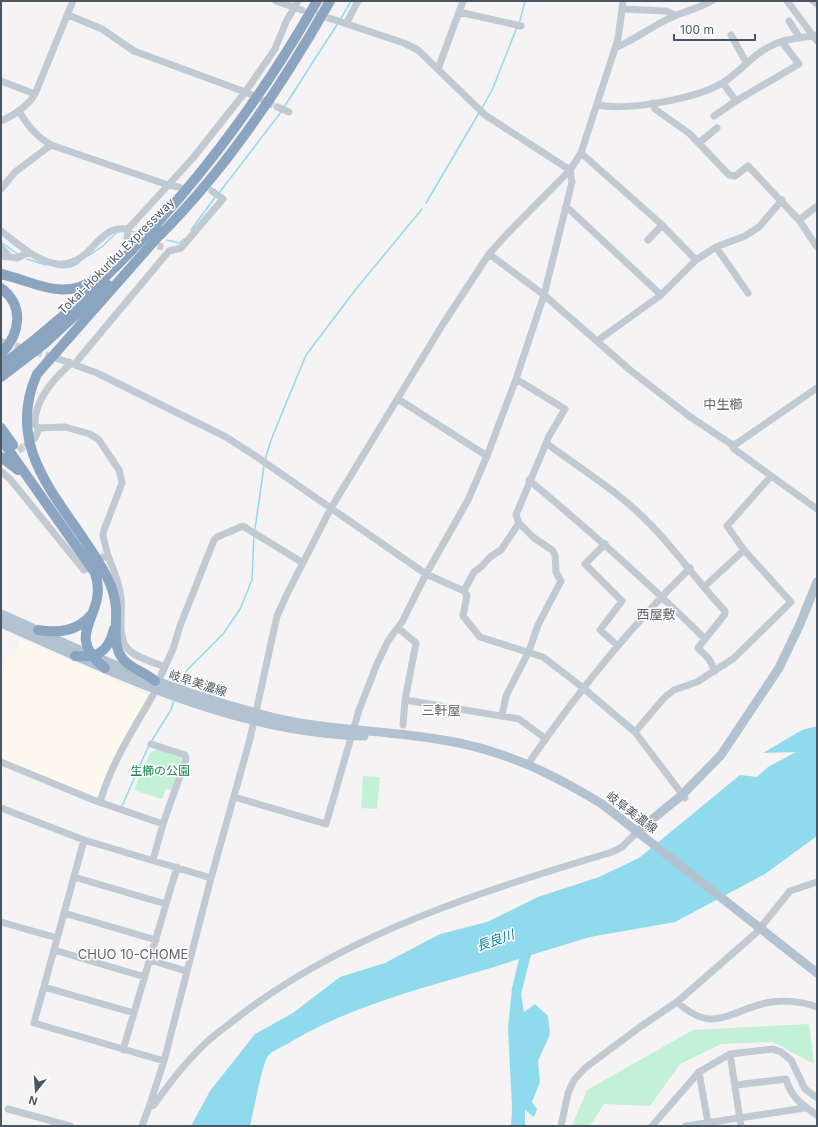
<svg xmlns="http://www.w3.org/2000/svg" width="818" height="1127" viewBox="0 0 818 1127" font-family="Inter,'Noto Sans JP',sans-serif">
<rect width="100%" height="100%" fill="#f5f3f3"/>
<path fill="#fdf9ef" d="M21 639 148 695 149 697 124 739 103 781 98 797 95 798 1 760V676L9 656 14 657Z"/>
<path fill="#c3f1d5" d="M157 749 180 757 182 761 171 790 166 788 162 799 134 790 150 753Z
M363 776 380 777 377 809 361 808Z
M809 1024 814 1064 773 1042 721 1044 680 1064 650 1106 604 1104 590 1126H572L587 1090 693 1030Z"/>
<path fill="#90daee" d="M817 726V836L765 874 675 922 590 937 531 955 521 994 524 1012 535 1004 548 1016 550 1034 538 1061 540 1082 532 1102 537 1109 534 1117 525 1110V1126H511L512 1108 508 1028 512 988 519 959C443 984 364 999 294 1040 287 1045 274 1049 268 1056 263 1061 253 1114 250 1126H191L210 1091 255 1034 293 1013 340 977 385 963 440 934 487 922 538 897 599 877 639 858 740 775 757 777 768 767 796 752 763 753 802 730Z"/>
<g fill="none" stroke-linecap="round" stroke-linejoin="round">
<path stroke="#90daee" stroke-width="1.5" d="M340 20 351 1
M519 24 525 1
M284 107 338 23
M482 108 493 88 517 27
M219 193 281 112
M426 203 479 113
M191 230 216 196
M130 231 138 233
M167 240 179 243 184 239
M1 242 19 255
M88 256 103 246 116 233
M27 259 46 265
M56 267C64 269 72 267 79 263
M265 460 271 440 306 355 356 289 422 209
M255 529 264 466
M179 685 187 670 223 634 240 609 252 580 254 535
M151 742 171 710 174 700
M122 806 149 745"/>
<path stroke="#caccce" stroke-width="7" stroke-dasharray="7 3.5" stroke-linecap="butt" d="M306 12 332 19
M248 93 277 107
M127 239 163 247
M5 343 56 358
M10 457 27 444"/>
<path stroke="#c1cad2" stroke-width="7" d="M276 1 302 10
M463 1 459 12 521 26
M787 1 817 41
M813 1 817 4
M622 9 666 11 675 15
M68 15 102 29 134 51 248 93
M789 21 800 38
M346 24 358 1
M731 35 746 62
M615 48C632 41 647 30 664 21 679 12 696 10 712 1
M438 69 459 12
M1 81 35 94
M724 82 725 86 736 101 799 64 782 42
M653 103 655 109 690 134 729 175 735 176 748 166 799 220 817 247
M597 105C628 111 697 99 724 82 742 70 755 52 775 44 788 38 803 38 817 35
M277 107 289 112
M19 111C28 126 36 136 51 145L168 185 179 187
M714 116 736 101
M1 121C14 115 28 106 35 94L73 1
M699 143 717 128
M581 153 660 223 696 260
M1 189 15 172 51 145
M565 208 570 210 661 295
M799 220 817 206
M1 231C20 245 47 272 72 262 82 259 90 250 96 243 109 231 111 228 128 229
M127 239 128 229 193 158 246 91 275 49 286 22 298 1
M648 240 662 225
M1 247 10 257
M716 247 748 293
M489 254 544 295 630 370 689 416 731 444 734 449 817 509
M1 256 17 258 29 252
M597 341 661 295 696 260 716 247 745 236 759 227 782 200
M1 342H3
M56 358 97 373 226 437 254 455 426 574 464 591 467 595 463 616 480 637 543 657 582 687 635 732 685 798
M69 362 68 366C52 381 34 401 35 425L39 428 65 427 90 434 99 440 119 470 122 483 104 530 103 536 108 556
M76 365 77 361 169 251 181 248 223 199 212 191
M398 399 487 456
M546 443C581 469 619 492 649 523 677 551 698 583 725 611V614L698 648 709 659 715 671
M27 444 35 438 39 428
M731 444H736L817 388
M1 471 10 479 84 570 86 569
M529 480C590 531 649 583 705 639
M605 544 585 564 622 601 600 630 618 646
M103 557 108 556C114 570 119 582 121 597 123 612 117 635 127 648 135 658 154 662 165 667
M704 587 744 550
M464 591 474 572 482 566 490 557 501 550 519 523
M398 628 416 643 405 700 403 725
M158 682 173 649 180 626 214 540 217 537 243 526 303 563
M405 700 519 719 546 739
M502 716 506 696 529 651 538 625 561 581 556 572 555 555 552 550 534 538 519 523 516 515 549 436 565 409 516 379
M635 732 664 698 674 690 697 682 734 658 791 602 744 550 727 526 771 476
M151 744 185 755 186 759 163 824 153 860
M1 762 96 801 163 824
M528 764C576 694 629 628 690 568
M234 797 326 824 359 710 377 664 388 641 402 622 425 576 468 500 487 456 516 379 544 295 572 182 570 170 485 115 418 50 404 43 332 19
M100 802C112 761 135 727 156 690
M1 808 84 840 211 878
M84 840 34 1023 164 1061
M74 877 166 904
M64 913 156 940
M1 922 57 938
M54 950 145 977
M150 960 186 971
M44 987 134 1013
M677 1002C712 1033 725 1014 762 1004 778 999 802 1001 817 1007
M123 1050 177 867
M730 1054 741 1126
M699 1072 708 1123
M736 1085 786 1079C791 1097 802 1105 817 1115
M149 1107 164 1061 211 878 250 739 277 616 287 594 331 508 443 324 489 254 506 235 570 170 581 153 618 39 623 1
M8 1109 70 1126
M142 1126 149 1107 154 1105C170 1082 188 1059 209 1040 219 1031 231 1023 242 1014 350 932 483 891 612 852L622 847 638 831
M561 1126 568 1093 574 1080 585 1068 640 1027 677 1002 756 933 790 891 817 882
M652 1126 699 1072 730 1054 773 1049 781 1052 791 1060 805 1089 817 1098
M686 1126 805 1108"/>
<path stroke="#b3c2d1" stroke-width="9" d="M1 614C31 627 61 642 91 655 150 680 210 702 272 717 328 731 387 730 443 740 504 750 551 773 602 804L817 973
M1 623C117 674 235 733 364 736
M638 831 682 795 721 755 779 668 800 624 817 582"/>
<path stroke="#8ba5c1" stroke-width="10" d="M160 235C227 168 283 84 330 1
M1 274C37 282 63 303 98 277
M1 288C25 306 20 334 1 354
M1 366C131 269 237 141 317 1
M1 377 44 344 108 285
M1 428 13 445
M1 439 95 573C110 615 60 633 105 668
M1 457 18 470
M38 630C58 633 77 632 91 615
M75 656C97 658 108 653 114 629
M155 681C145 672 131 669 123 659 112 646 117 624 116 608 115 597 112 587 107 577 73 510 0 456 37 374L163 231"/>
</g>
<g text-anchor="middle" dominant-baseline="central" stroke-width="3" stroke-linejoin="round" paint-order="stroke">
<g font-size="12" fill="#4a5661" stroke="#fff">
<text transform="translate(116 256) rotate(-45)">Tokai-Hokuriku Expressway</text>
<text transform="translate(198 683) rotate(18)">岐阜美濃線</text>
<text transform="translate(632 812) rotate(37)">岐阜美濃線</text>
</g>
<g font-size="12" fill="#17864f" stroke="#fff">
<text x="160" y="770">生櫛の公園</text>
</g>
<g font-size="13" fill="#5f6368" stroke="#fff">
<text x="723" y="404">中生櫛</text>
<text x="656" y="614">西屋敷</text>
<text x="441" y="710">三軒屋</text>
<text x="133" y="954">CHUO 10-CHOME</text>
</g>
<g font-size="13" font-style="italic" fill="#0c7c9b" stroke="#fff">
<text transform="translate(495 940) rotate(-19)">長良川</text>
</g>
</g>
<rect width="818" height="1127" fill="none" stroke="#4a5661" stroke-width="4"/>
<g transform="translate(36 1091) rotate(197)" stroke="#ffffff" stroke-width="3" paint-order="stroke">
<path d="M0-3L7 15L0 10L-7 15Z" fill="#4a5661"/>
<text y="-6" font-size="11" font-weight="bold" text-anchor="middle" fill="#4a5661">N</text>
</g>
<path d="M674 34v6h81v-6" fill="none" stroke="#4a5661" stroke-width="2"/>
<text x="680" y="34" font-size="12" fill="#4a5661" stroke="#ffffff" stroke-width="3" paint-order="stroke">100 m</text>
</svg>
